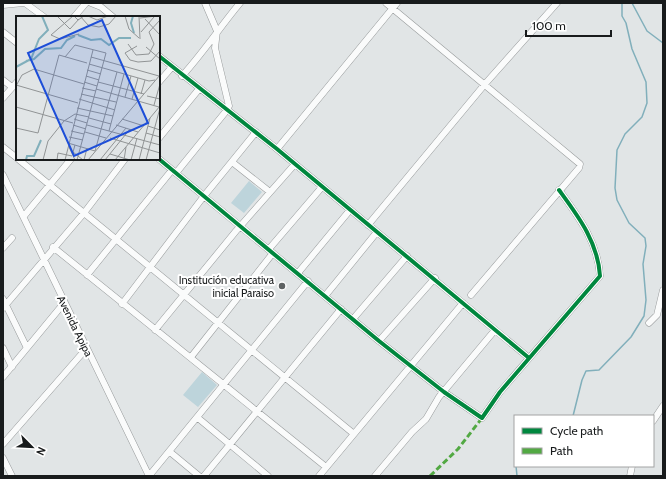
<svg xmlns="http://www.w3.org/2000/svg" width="666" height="479" viewBox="0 0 666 479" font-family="Cabin,sans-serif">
<rect width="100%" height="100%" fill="#e1e5e6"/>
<path fill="#bdd4db" d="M249 181 262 192 244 213 231 203Z
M202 372 217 385 198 407 183 395Z"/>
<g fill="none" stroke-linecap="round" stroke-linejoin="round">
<path stroke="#81afbb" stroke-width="1.5" d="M632 3 647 31 663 43
M573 416 582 380 586 371 599 370 631 337 644 316 646 300 643 264 646 246 645 238 629 223 617 200 615 188 617 150 625 134 642 117 647 103 646 82 632 49 626 23 622 16V3
M516 466 517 476"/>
<defs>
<path id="minor" d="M25 3 44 17
M91 3 101 7 113 17
M386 3 580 164 579 168 471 295
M3 5 23 3
M74 17 86 3
M3 32 17 43
M159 56 277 149 529 358
M182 76C203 53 220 27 240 3
M3 80 12 87
M159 82 172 67
M3 98 17 82
M159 138 199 89
M3 147 17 158
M277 149 397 3
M18 159 354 434
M159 159 379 341 444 392 482 418 500 392 600 276C598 242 578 216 559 190
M232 162 270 192
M176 173 227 110 229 106 215 48 217 31 205 3
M3 175 149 476
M24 216 71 159
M368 225 485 84 557 3
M53 247 326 467
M3 248 12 238
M269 249 322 187
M298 273 350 210
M87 275 172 170
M325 296 377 232
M3 299 27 348
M122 304 204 196 256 132
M3 308 84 213 125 159
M353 319 407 256
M649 323 657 315 663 290
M155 330 236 231 295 164
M379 341 435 278
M3 348 12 367
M191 357 273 253
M3 377 64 303
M198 418 268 476
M653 421 663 406
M3 444 86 349
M170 452 199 476
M3 458 12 476
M149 476 308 281
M204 476 341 309
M319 476 463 303
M375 476 412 432 426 419 439 397 495 330
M630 476 632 466"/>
</defs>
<use href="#minor" stroke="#979a9b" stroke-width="7"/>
<use href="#minor" stroke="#fafbfb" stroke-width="6"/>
<path stroke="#52a943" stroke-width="3" stroke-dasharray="6 3" stroke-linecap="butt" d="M430 476 458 449 482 418"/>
<defs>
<path id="cycleway" d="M159 56 277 149 529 358
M159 159 379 341 444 392 482 418 500 392 600 276C598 242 578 216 559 190"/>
</defs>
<use href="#cycleway" stroke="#fff" stroke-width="6"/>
<use href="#cycleway" stroke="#00873e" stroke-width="4"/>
</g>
<circle fill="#5e6263" stroke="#fff" stroke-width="1.5" cx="282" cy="286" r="4"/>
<g text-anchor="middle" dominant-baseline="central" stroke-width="4" stroke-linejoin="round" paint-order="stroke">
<g font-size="11" fill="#181b1c" stroke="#fff" text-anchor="end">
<text x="274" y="280">Institución educativa<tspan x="274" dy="13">inicial Paraiso</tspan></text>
</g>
<g font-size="11" fill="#181b1c" stroke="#fff">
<text transform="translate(75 326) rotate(64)">Avenida Apipa</text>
</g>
</g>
<g transform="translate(16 16)">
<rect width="144" height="144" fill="#e1e5e6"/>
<path fill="none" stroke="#81afbb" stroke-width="2" d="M117 0 115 7 118 17M62 19 75 24 85 23 93 29 103 22H115M10 45 18 43 29 33 45 32 51 24 59 20M0 51 15 43 23 23 32 14 26 0M10 144 11 140H18L25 124"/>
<path fill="none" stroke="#919495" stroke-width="1" d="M41 0 54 13 63 3M57 0 35 19 44 23 63 18M58 0 62 4 68 0M64 0 72 9 83 11 93 8 100 0M72 0 81 4 92 0M109 0 113 13 123 22M123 0 124 23M124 2 140 0M129 3 144 19M125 16 138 1M112 28 120 39 133 38 138 28 133 16 144 4M121 30 109 37 114 44 122 46 135 45 144 35M130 31 144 43M49 41 59 29 90 37 61 144M75 41 143 60M73 48 133 65 139 64M71 54 85 58M70 60 83 64M68 66 81 70M82 66 128 78M0 69 62 87M0 70 6 59 18 53 68 68M66 72 80 75M80 73 143 91M65 78 78 81M125 78 129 64M131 80 144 83M78 81 100 86M109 81 115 60M63 83 99 94M116 83 122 62M138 89 144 68M0 91 57 107M61 92 97 100M73 102 95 108M58 103 71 107M106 103 128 110M57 109 70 113M71 109 144 129M100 109 122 116M132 110 144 114M0 112 22 117 43 39 71 47M55 115 68 118M93 115 108 58M69 116 90 122M130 117 144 121M53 121 67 124M94 122 144 137M52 127 79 135 101 56M59 129 57 136 67 144M53 131 59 144M94 138 114 144M27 144 32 125 48 105 59 98 73 101M41 144 42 137 56 140M49 144 77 34M68 144 71 132M72 144 144 59M84 144 110 112M89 144 114 113M99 144 144 90M108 144 110 131M115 144 121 122M123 144 134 102M130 144 144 92"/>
<path fill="#1d4ed8" fill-opacity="0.15" stroke="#1d4ed8" stroke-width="2" d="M86 4 132 107 58 140 12 37Z"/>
<rect width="144" height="144" fill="none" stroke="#181b1c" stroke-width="2"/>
</g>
<rect width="666" height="479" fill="none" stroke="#181b1c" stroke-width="8"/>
<rect x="514" y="415" width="140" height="52" fill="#ffffff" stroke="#a3a4a4"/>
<rect x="522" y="428" width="20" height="6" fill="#00873e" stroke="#a3a4a4"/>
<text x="550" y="435" font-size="12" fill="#181b1c">Cycle path</text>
<rect x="522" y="448" width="20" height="6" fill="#52a943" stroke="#a3a4a4"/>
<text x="550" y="455" font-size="12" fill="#181b1c">Path</text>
<g transform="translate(32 447) rotate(114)" stroke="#ffffff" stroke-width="3" paint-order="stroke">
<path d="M0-3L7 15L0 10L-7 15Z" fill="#181b1c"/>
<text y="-6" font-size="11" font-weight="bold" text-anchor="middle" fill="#181b1c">N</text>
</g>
<path d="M526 30v6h85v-6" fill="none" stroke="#181b1c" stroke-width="2"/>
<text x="532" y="30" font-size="12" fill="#181b1c" stroke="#ffffff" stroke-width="3" paint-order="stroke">100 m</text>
</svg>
